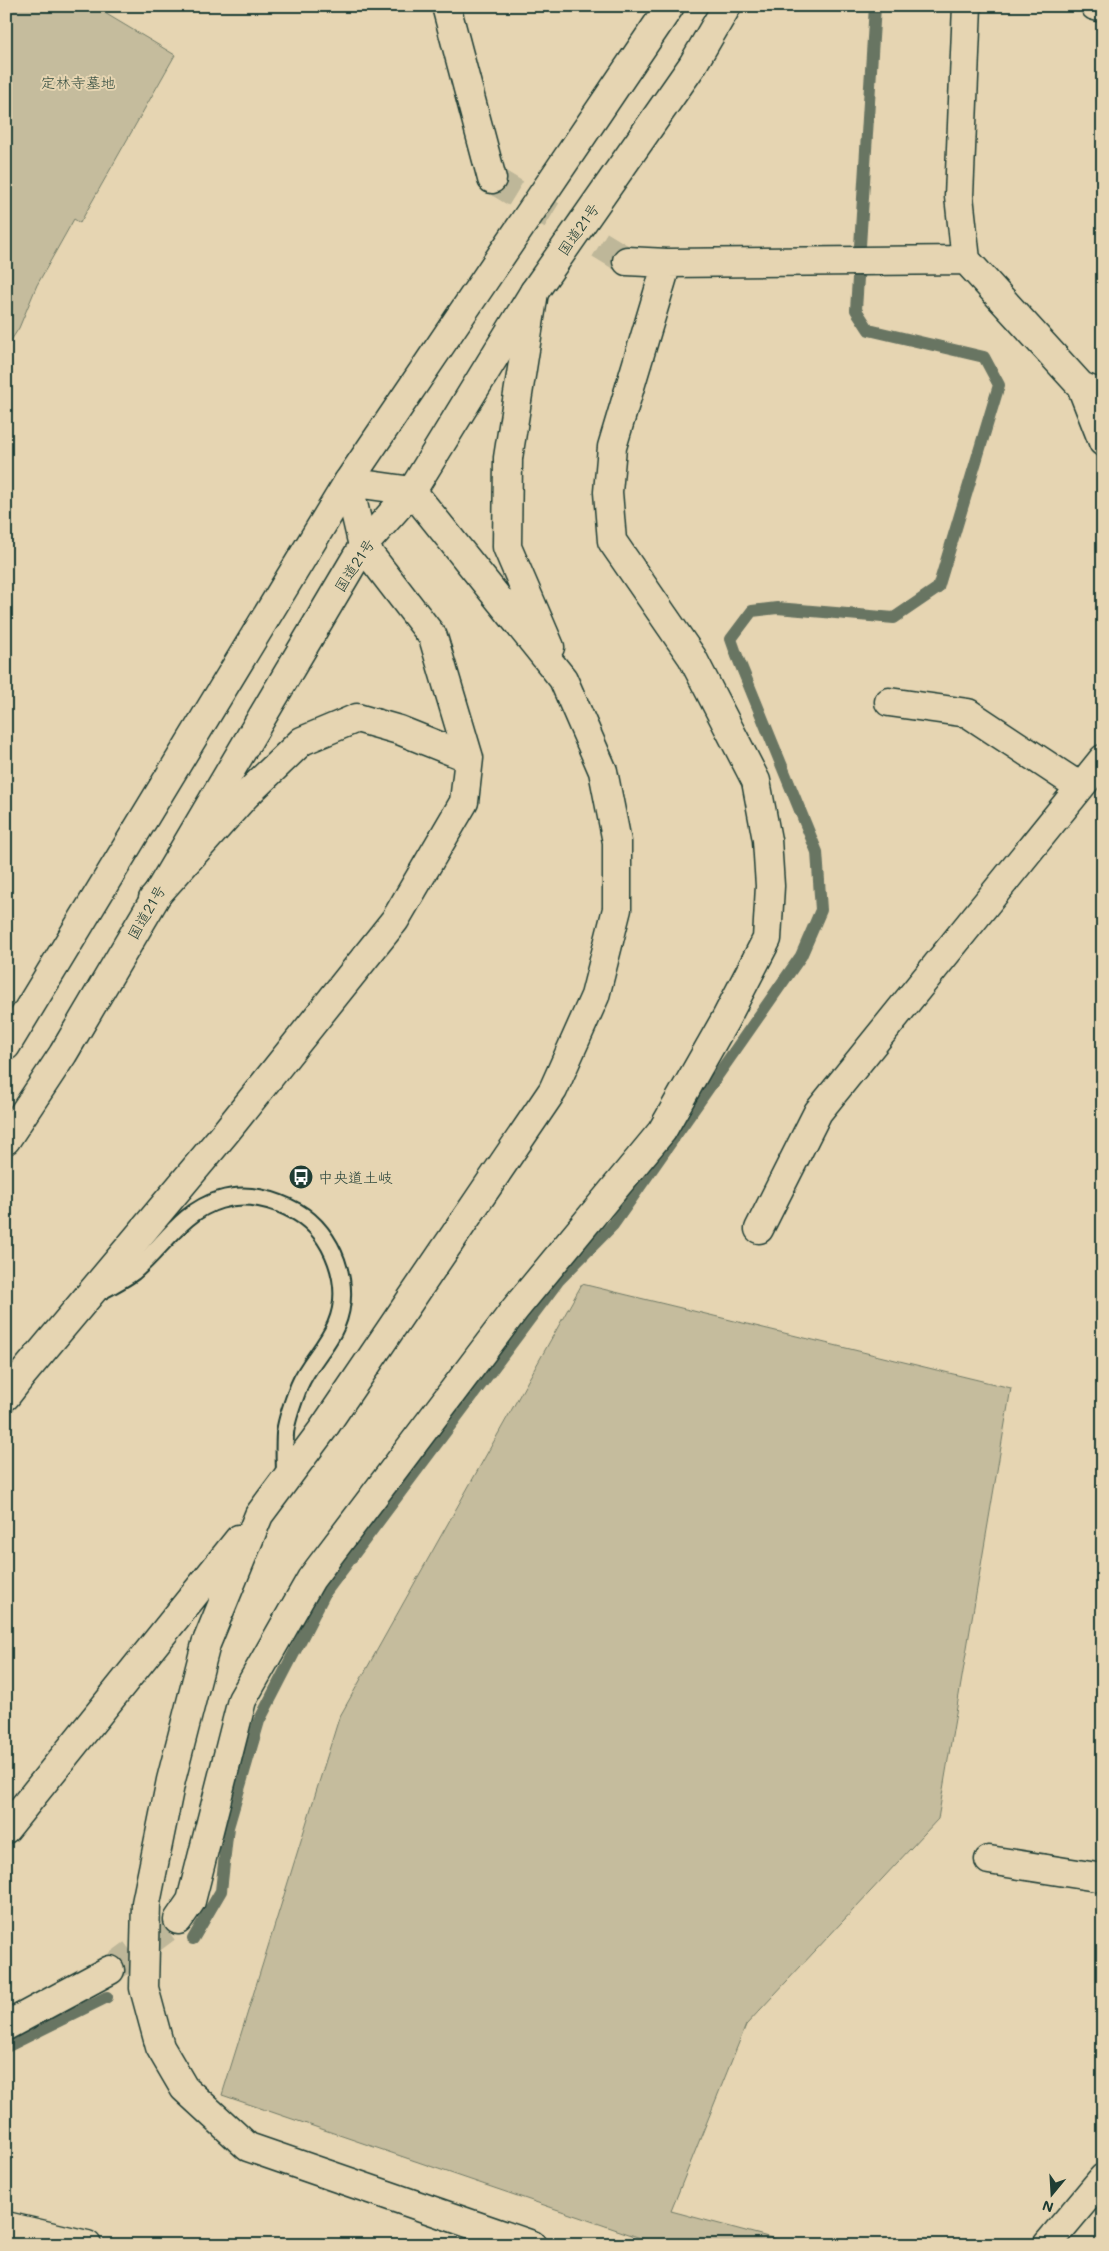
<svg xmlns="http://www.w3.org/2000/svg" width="1109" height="2251" viewBox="0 0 1109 2251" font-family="Mali,'Klee One',sans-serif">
<rect width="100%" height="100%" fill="#e6d5b2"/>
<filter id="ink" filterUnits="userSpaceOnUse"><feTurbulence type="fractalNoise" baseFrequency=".02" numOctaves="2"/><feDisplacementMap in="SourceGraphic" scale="10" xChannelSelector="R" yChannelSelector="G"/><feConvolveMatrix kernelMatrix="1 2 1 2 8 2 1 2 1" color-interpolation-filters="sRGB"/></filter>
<g filter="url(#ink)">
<path fill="#c5bc9d" stroke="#727c68" d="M6 6H93L175 55 80 223 74 219 37 285 19 328 6 348Z
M582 1284 1011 1388 938 1819 746 2025 671 2211 798 2245H661L222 2095 339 1718Z"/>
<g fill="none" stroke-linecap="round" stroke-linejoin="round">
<path stroke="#687462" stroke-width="12" d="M193 1939 221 1891 228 1827 259 1721 325 1593 559 1280 613 1225 801 956 821 910 817 852 737 656 731 639 752 611 777 608 894 618 938 588 999 385 984 357 869 330 856 310 875 6
M6 2047 107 1997"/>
<path stroke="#beb799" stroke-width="28" stroke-dasharray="28 14" stroke-linecap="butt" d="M492 179 627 261
M110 1970 178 1920"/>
<defs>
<path id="service" d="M101 1291C111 1285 124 1279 133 1272 163 1247 182 1211 220 1200 246 1192 274 1199 297 1212 333 1233 353 1285 336 1325 327 1347 308 1364 299 1386 294 1400 286 1419 285 1434 284 1449 285 1464 285 1479"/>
<path id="minor" d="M446 6 492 179
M967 6 959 196 966 260 1081 386 1103 395
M1095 6 1103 8
M627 261 667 263 966 260
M1081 386 1103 442
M889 702 968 713 1080 787
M759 1229 818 1112 1103 759
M989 1860 1103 1878
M178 1920 191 1901 242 1700 311 1579 515 1309 662 1131 725 1020 767 939 770 886 767 840 756 781 692 657 612 541 608 492 612 447 667 263
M6 2026 110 1970
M1047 2245 1103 2178"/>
<path id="trunk" d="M6 1046 348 482 670 6
M6 1140 63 1054 363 546 412 491 534 292 692 66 727 6"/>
<path id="motorway" d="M534 292 508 458 507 547 550 647
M153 899 246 795 302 741 357 718 399 730 469 758
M6 1396 23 1374 225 1133 395 920 464 802 469 758 433 637 363 546 348 482 412 491 563 679 603 771 617 842V909L595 996 553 1090 323 1429 259 1515 206 1644 171 1780 146 1903 144 1988 160 2047 184 2088 248 2147 532 2245
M6 1829 239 1539
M6 2226 87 2245"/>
</defs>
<use href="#service" stroke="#1f3d34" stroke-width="20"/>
<use href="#minor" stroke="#1f3d34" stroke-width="31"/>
<use href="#trunk" stroke="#1f3d34" stroke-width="31"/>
<use href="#motorway" stroke="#1f3d34" stroke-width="31"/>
<use href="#service" stroke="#e6d5b2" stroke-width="16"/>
<use href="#minor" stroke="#e6d5b2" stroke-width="28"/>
<use href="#trunk" stroke="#e6d5b2" stroke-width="28"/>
<use href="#motorway" stroke="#e6d5b2" stroke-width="28"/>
</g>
</g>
<defs>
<symbol id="bus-disc" viewBox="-11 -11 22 22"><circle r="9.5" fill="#1f3d34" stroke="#e6d5b2"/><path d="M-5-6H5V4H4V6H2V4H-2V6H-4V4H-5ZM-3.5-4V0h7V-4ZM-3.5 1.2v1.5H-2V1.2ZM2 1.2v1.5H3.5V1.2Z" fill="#fff"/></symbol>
</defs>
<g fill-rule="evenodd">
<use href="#bus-disc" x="287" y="1163" width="28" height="28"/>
</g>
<g text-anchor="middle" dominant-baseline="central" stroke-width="4" stroke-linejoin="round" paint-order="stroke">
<g font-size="15" fill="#304a3e" stroke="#e6d5b2">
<text x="78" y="82">定林寺墓地</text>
</g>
<g font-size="15" fill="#1f3d34" stroke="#e6d5b2">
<text transform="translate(578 229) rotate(-55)">国道21号</text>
<text transform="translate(354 565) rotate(-57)">国道21号</text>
<text transform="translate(146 912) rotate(-60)">国道21号</text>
</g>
<g font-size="15" fill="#1f3d34" stroke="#e6d5b2" text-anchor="start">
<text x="318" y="1177">中央道土岐</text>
</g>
</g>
<rect width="1109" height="2251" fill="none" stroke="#e6d5b2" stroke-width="25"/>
<rect x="12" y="12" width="1084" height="2226" fill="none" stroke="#1f3d34" stroke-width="2" filter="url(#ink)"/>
<g transform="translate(1052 2194) rotate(198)" stroke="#e6d5b2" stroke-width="4" paint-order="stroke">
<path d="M0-4L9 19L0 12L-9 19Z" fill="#1f3d34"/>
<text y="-8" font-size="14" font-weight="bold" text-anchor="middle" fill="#1f3d34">N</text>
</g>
</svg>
